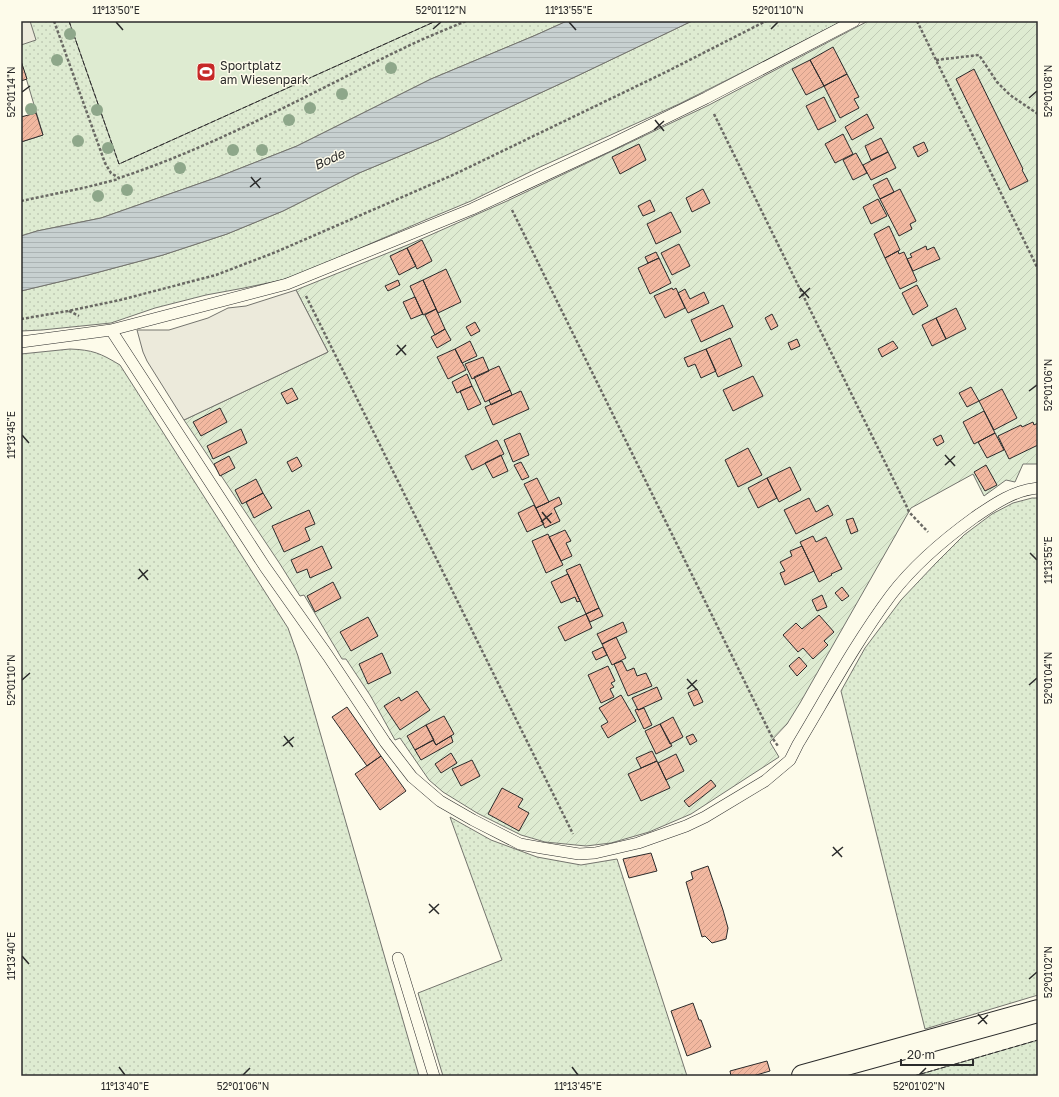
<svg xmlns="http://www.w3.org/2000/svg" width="1059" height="1097" viewBox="0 0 1059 1097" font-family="'Golos Text',sans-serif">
<defs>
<pattern id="grass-dots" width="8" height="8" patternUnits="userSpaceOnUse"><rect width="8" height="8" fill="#deebd1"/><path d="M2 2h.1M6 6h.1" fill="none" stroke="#bfcab4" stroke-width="1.8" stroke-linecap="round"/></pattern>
<pattern id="garden-furrows" width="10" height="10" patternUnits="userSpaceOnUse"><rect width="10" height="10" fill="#deebd1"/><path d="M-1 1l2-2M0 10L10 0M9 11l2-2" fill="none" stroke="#bfcab4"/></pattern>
<pattern id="water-rules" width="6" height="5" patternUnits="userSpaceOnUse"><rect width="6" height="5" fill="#c7d0d0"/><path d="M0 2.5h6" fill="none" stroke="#abb3b3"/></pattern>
<pattern id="building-hatch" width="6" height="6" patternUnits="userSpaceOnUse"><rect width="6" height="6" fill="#f2b8a0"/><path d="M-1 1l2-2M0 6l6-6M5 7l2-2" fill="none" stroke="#d09e8a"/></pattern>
</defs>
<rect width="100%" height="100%" fill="#fdfbea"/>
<path fill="url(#grass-dots)" stroke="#74746e" d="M21 21H69L78 46 293 21H567L536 35 431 79 297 146 218 177 101 218 37 231 21 236V142L43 135 21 61Z
M692 21H842L745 71 679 104 538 168 471 201 423 221 300 274 282 280 244 288 206 295 155 308 111 323 42 330 21 331V291L88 275 163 255 227 234 283 211 359 173 443 138 577 76Z
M70 349C93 350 100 353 120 365L288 628 298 656 419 1076H21V354Z
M1032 498H1038V995L925 1029 841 691 865 648 901 600 936 563 964 535 992 514 1013 503Z
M450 817 491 840 537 857 581 865 617 859 687 1076H443L418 993 502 960Z
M1038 1040V1076H914Z"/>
<path fill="url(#garden-furrows)" stroke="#74746e" d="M868 21H1038V464H1023L1015 482 1006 480 984 496 973 474 911 508 800 703 787 724 770 742 779 757 691 814 649 832 611 843 586 846 545 842 521 835 477 813 443 792 429 780 400 738 395 740 370 695 346 659H342L304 595 300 596 280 564 184 420 328 352 296 290 410 244 507 201 709 105Z"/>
<path fill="#deebd1" stroke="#74746e" d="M69 21H436L119 164Z"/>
<path fill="#eceadb" stroke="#74746e" d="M21 21H30L36 40 21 45Z
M296 290 328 352 184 420 147 361 143 352 137 330H169L208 318 228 308 246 306Z"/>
<path fill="url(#water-rules)" stroke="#74746e" d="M567 21H692L577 76 443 138 359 173 283 211 227 234 163 255 88 275 21 291V236L37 231 101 218 218 177 297 146 431 79 536 35Z"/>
<path fill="url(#building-hatch)" stroke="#2b2b2b" d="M833 47 847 74 824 86 810 60Z
M810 60 824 86 806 95 792 69Z
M21 61 27 79 21 81Z
M974 69 1023 169 1022 170 1028 181 1010 190 956 79Z
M847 74 859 97 854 99 859 108 840 118 824 86Z
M824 97 836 121 818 130 806 106Z
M36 113 43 135 21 142V117Z
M867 114 874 128 852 140 845 127Z
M843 134 853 154 835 163 825 144Z
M881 138 888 152 871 160 865 146Z
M924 142 928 151 918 157 913 147Z
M639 144 646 160 620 174 612 157Z
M888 152 896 168 871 180 863 165Z
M856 153 867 173 853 180 843 160Z
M887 178 894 192 880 199 873 185Z
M703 189 710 203 692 212 686 198Z
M900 189 916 221 910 224 912 229 899 236 880 199Z
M878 199 887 216 871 224 863 207Z
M650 200 655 211 643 216 638 206Z
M671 212 681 232 656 244 647 224Z
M889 226 900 250 885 258 874 234Z
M422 240 432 261 417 269 407 248Z
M679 244 690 266 672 275 661 253Z
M926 246 927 250 934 247 940 259 913 271 907 259 912 257 910 254Z
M407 248 416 266 399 275 390 256Z
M898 251 899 254 904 252 917 281 900 289 885 258Z
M656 252 659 258 648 263 645 257Z
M659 258 671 283 650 294 638 268Z
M446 269 461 302 438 313 423 280Z
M398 280 400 285 388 291 385 286Z
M423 280 436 309 423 315 410 286Z
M917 285 928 306 913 315 902 293Z
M672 288 673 290 676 288 685 308 665 318 654 296Z
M685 289 690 299 704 292 709 303 688 313 678 293Z
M415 297 423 314 411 319 403 302Z
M723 305 733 327 701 342 691 320Z
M956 308 966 329 946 339 936 318Z
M436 309 445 329 435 335 425 315Z
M772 314 778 326 771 330 765 318Z
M936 318 946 339 932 346 922 325Z
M475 322 480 331 471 336 466 327Z
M445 329 451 340 437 348 431 337Z
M730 338 742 366 718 377 706 349Z
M797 339 800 346 791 350 788 343Z
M470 341 477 356 462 363 455 349Z
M893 341 898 348 882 357 878 349Z
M455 349 466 370 448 379 437 357Z
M706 349 716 371 701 378 695 364 688 367 684 358Z
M483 357 489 371 472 379 465 364Z
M499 366 510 390 485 402 474 377Z
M467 374 472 386 457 393 452 382Z
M753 376 763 396 733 411 723 390Z
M472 386 481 404 468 410 460 391Z
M971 387 979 401 967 407 959 393Z
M292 388 298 399 287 404 281 393Z
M1002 389 1017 418 994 430 979 401Z
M510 390 512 395 491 405 489 400Z
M521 391 529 409 493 425 485 407Z
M220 408 227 422 201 436 193 422Z
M984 411 995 433 974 444 963 422Z
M1033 422 1034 425 1038 423V445L1009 459 998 436 1021 425 1022 427Z
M241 429 247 443 213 459 207 446Z
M520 433 529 455 513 462 504 440Z
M995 433 1004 450 987 458 978 442Z
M941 435 944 442 937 446 933 439Z
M497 440 504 454 472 470 465 456Z
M748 448 762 475 738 487 725 460Z
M501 455 508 471 493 478 485 463Z
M229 456 235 468 220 476 214 464Z
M297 457 302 466 292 472 287 462Z
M521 462 529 477 522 480 514 465Z
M986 465 997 485 985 491 974 472Z
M790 467 801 490 779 502 767 478Z
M537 478 549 502 536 508 524 484Z
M767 478 777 498 758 508 748 488Z
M256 479 263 493 242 504 235 490Z
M263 493 272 508 254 518 246 502Z
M559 497 562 504 554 508 560 521 545 528 536 508Z
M809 498 816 512 828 505 833 515 796 534 784 510Z
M534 505 544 524 527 532 518 513Z
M309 510 315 524 305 528 310 540 284 552 272 526Z
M853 518 858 531 851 534 846 520Z
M565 530 571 541 566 543 572 556 561 561 549 537Z
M548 534 563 565 546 573 532 541Z
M813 536 816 542 826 537 842 569 831 574 832 575 819 582 800 542Z
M322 546 332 568 310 578 307 569 297 573 291 560Z
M802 546 814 571 785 585 780 573 785 571 780 562 792 556 790 551Z
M580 564 599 608 586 614 566 570Z
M568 574 580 601 577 602 575 597 561 603 551 582Z
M333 582 341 598 315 612 307 596Z
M842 587 849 596 842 601 835 593Z
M822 595 827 607 817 611 812 600Z
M599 608 603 616 590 622 586 614Z
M586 614 592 628 565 641 558 627Z
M819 615 834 632 824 641 828 645 813 659 803 648 798 652 783 635 796 623 802 629Z
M368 617 378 636 351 651 340 632Z
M623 622 627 632 602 644 597 634Z
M616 637 626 658 612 665 602 644Z
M603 647 607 655 596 660 592 652Z
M382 653 391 673 368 684 359 664Z
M799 657 807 666 797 676 789 666Z
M622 661 627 671 634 668 637 676 646 673 652 686 628 696 614 664Z
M608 666 615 681 611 683 614 687 610 689 614 697 601 703 588 675Z
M657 687 662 699 638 710 632 698Z
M697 689 703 702 694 706 688 693Z
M417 691 430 710 400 730 384 706 399 697 401 701Z
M621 695 636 721 608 738 601 726 608 722 599 708Z
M347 707 381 756 367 766 332 717Z
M644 708 652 725 644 729 635 710 637 709 638 710Z
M444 716 454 734 436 745 426 725Z
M673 717 683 737 670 744 660 724Z
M660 724 672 746 656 754 645 731Z
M426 725 434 740 415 750 407 736Z
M693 734 697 741 690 745 686 737Z
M451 736 453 742 421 760 415 750 433 740 436 745Z
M652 751 657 761 641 768 636 758Z
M451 753 457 763 441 773 435 764Z
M676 754 684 771 666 780 658 763Z
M381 756 406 791 380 810 355 774Z
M472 760 480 776 461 786 452 769Z
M657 761 670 788 641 801 628 774Z
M711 780 716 786 689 807 684 801Z
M502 788 523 799 518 807 529 813 519 831 488 814Z
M651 853 657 871 629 878 623 859Z
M708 866 723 910 728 928 726 939 712 943 705 936 702 937 686 882 693 879 691 872Z
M693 1003 699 1020H701L711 1047 687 1056 671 1011Z
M767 1061 770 1071 753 1076H731L730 1071Z"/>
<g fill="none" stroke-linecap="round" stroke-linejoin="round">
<defs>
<path id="lane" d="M111 330 265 567 328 656 385 742 412 777 440 801 473 820 520 844 542 848 579 854 595 853 638 843 686 826 705 817 765 781 790 760 798 744C828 694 856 642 891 595 913 566 946 538 975 517 994 504 1014 490 1038 488
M21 342 111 330 287 284 472 209 610 145 706 98 854 21
M398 958 434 1076"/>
<path id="street" d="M803 1076 1038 1011"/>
</defs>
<use href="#lane" stroke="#2b2b2b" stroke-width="12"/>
<use href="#street" stroke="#2b2b2b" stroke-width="24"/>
<path stroke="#6a6964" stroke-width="2.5" stroke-dasharray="3 2" stroke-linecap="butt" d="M54 21 105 163 111 173 119 178C219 145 310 93 404 48 424 38 445 30 466 21
M917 21 1038 269
M936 60 979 55 997 82 1010 95 1038 114
M714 114 906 505 909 512 928 532
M21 201 83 188 119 179
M512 210 773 739 778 746
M306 296 573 834
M69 311 79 316
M21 319 68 311 120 300 216 275 276 252 455 174 668 71 766 21"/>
<use href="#lane" stroke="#fdfbea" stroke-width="11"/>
<use href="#street" stroke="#fdfbea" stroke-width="22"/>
<path stroke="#2b2b2b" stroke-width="1" stroke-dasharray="5 2" stroke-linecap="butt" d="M69 21 119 164 436 21
M914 1076 1038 1040"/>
</g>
<g fill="#8ea78a">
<circle cx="70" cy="34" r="6"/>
<circle cx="57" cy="60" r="6"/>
<circle cx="391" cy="68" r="6"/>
<circle cx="342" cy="94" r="6"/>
<circle cx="310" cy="108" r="6"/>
<circle cx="31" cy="109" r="6"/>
<circle cx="97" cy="110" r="6"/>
<circle cx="289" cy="120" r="6"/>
<circle cx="78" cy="141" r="6"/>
<circle cx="108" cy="148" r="6"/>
<circle cx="233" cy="150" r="6"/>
<circle cx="262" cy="150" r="6"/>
<circle cx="180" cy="168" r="6"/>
<circle cx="127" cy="190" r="6"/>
<circle cx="98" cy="196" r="6"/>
</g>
<path fill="none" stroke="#2b2b2b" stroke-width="1.5" d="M116 22 123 30M569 22 576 30M433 29 441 22M771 29 778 22M22 92 30 86M1029 98 1037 91M655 120 664 131M654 130 664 121M251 177 260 188M250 187 261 178M800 288 809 298M799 298 810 288M397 345 406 355M396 355 406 345M1029 391 1037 385M22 435 29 443M945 455 955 466M945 465 955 456M542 512 551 523M541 522 552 513M1030 553 1037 560M139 569 148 580M138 579 148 570M687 679 697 690M22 680 30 673M1029 685 1037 678M687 689 697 680M284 736 293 747M283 746 294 737M833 847 842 857M832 856 843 847M429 904 439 914M429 913 439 904M22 956 29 964M1029 979 1037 972M978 1014 987 1024M978 1024 988 1015M119 1067 125 1075M572 1067 578 1075M243 1075 250 1068M919 1075 926 1068"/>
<defs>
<symbol id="stadium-square" viewBox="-11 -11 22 22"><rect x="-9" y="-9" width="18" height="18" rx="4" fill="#c62828" stroke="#fdfbea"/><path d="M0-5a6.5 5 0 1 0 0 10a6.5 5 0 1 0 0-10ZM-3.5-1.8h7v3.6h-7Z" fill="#fff"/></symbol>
</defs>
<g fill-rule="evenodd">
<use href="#stadium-square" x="195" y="61" width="22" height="22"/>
</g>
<g text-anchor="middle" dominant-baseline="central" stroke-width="3" stroke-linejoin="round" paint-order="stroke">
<g font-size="12" fill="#2b2b2b" stroke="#fdfbea" text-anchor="start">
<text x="220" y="65">Sportplatz<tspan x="220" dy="14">am Wiesenpark</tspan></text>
</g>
<g font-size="13" font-style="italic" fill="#2b2b2b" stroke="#fdfbea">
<text transform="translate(329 159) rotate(-25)">Bode</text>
</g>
</g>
<rect width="1059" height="1097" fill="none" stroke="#fdfbea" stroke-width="44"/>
<path d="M901 1059v6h72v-6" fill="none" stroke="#2b2b2b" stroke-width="2"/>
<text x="907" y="1059" font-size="12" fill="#2b2b2b" stroke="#fdfbea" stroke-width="3" paint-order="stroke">20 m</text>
<rect x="22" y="22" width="1015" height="1053" fill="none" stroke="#2b2b2b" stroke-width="1.5"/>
<g font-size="10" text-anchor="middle" fill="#2b2b2b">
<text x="116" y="14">11°13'50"E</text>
<text x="441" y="14">52°01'12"N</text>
<text x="569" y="14">11°13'55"E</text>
<text x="778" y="14">52°01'10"N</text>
<text transform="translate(1048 91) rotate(-90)" y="4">52°01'08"N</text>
<text transform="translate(11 92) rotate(-90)" y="4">52°01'14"N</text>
<text transform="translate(1048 385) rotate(-90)" y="4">52°01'06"N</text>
<text transform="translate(11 435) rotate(-90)" y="4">11°13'45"E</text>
<text transform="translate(1048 560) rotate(-90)" y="4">11°13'55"E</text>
<text transform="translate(1048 678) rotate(-90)" y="4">52°01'04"N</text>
<text transform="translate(11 680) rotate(-90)" y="4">52°01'10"N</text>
<text transform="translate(11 956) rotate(-90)" y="4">11°13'40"E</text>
<text transform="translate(1048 972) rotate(-90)" y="4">52°01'02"N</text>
<text x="125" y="1090">11°13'40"E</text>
<text x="243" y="1090">52°01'06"N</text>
<text x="578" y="1090">11°13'45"E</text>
<text x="919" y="1090">52°01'02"N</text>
</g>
</svg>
